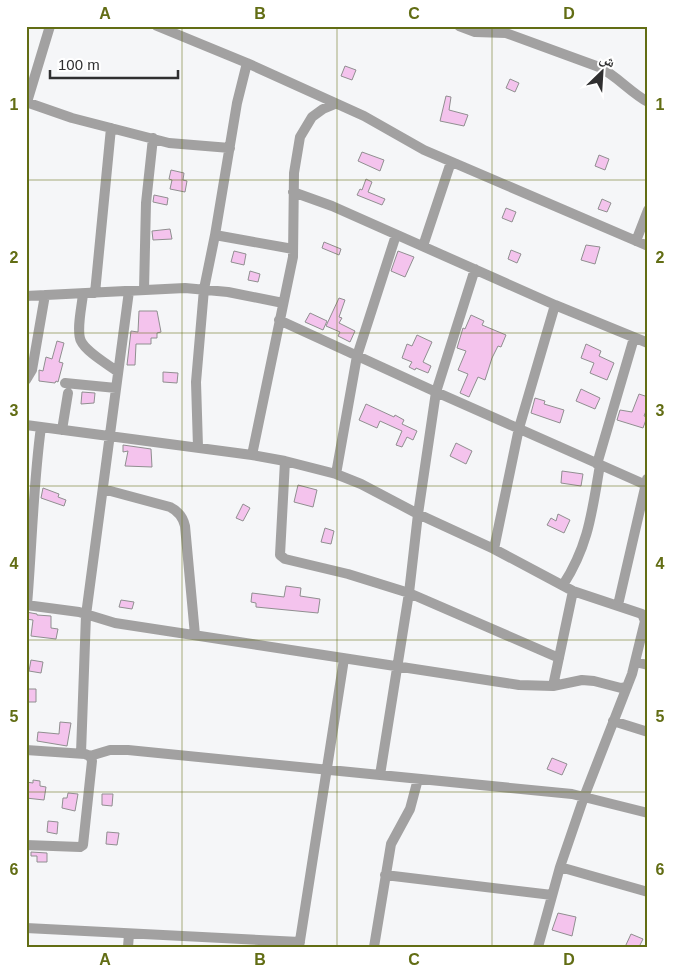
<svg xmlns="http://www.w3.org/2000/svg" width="674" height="973" viewBox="0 0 674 973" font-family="Arial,'Noto Naskh Arabic',sans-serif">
<rect width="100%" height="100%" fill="#f5f6f8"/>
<path fill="#f4c3ed" stroke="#908f90" d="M345 66 356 70 352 80 341 76Z
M510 79 519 83 515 92 506 88Z
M446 96 451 97 449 110 468 115 464 126 440 121Z
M362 152 384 160 380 171 358 161Z
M599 155 609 159 605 170 595 166Z
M171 170 184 173 183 180 187 181 185 192 170 189 172 180 169 179Z
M366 179 372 182 368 192 385 199 382 205 357 195 360 189 362 190Z
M154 195 168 198 167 205 153 202Z
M602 199 611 203 607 212 598 209Z
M506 208 516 212 512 222 502 218Z
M170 229 172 239 153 240 152 231Z
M324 242 341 249 339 255 322 248Z
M586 245 600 247 595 264 581 260Z
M511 250 521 254 517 263 508 259Z
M234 251 246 254 244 265 231 262Z
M398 251 414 257 405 277 391 271Z
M250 271 260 274 258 282 248 280Z
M339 298 345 300 339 317 342 318 339 323 355 331 350 342 338 336 340 332 326 326Z
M139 311H157L161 332 157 333V338H151V344H136L135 365H127L131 331 138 332Z
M310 313 327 321 323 330 305 322Z
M471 315 484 321 482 325 506 335 501 347 498 346 492 358 485 380 478 377 469 397 460 393 468 374 458 370 466 351 457 348 463 328 465 329Z
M417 335 432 342 423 362 431 366 428 373 416 368 415 370 409 367 412 362 402 358 407 344 412 346Z
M57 341 64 343 59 362 63 363 58 382 56 381 55 383 39 381V370L43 371 46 357 52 359Z
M586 344 601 351 599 356 614 363 607 380 590 373 594 363 581 358Z
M163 372 178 373 177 383 163 382Z
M581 389 600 398 595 409 576 401Z
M82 392 95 393 94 403 81 404Z
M639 394 648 397V406L644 416 647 417 643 428 617 420 620 410 632 412Z
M535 398 545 401 544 404 564 410 560 423 531 413Z
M366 404 394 417 395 415 404 420 402 424 417 431 413 440 407 437 402 447 396 445 402 431 380 421 377 428 359 420Z
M456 443 472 451 466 464 450 456Z
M123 445 151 449 152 467 125 466 128 451 123 452Z
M562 471 583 474 581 486 561 483Z
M298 485 317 490 313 507 294 502Z
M43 488 59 494 58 497 66 500 64 506 41 498Z
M243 504 250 508 243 521 236 518Z
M558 514 570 520 564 533 547 525 551 518 556 521Z
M325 528 334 531 331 544 321 542Z
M286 586 301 588 300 596 320 599 318 613 256 607V603L251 602 252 593 284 597Z
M121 600 134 602 132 609 119 607Z
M26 612 37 614V615L51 616V628L58 629 56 639 31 636 33 620 26 619Z
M31 660 43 662 41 673 29 671Z
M26 689H36V702H26Z
M60 722 71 723 67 746 37 741 38 732 59 734Z
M552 758 567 764 562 775 547 769Z
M33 780 40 781V786L46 787 44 800 26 798V782L33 783Z
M68 793 78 794 75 811 62 808 63 798H67Z
M102 794H113L112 806 102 805Z
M48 821 58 822 57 834 47 832Z
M107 832 119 833 117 845 106 844Z
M31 852 47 853V862H37V856H31Z
M558 913 576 917 572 936 552 930Z
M631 934 643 939 639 947H625Z"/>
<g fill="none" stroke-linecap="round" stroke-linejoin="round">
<path stroke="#a2a1a1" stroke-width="10" d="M157 26 247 63 364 116 424 150 648 246
M459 26 475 32 506 33 599 67C617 76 630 92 648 102
M26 102 72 118 169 143 230 148
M27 102 50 26
M293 192 332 206 555 305 648 343
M215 235 293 249
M636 241 648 210
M423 246 451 162
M144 290 146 203 153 138
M95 293 111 128
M83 294C82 305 76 331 81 341 86 352 109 365 118 372
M26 296 185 288 228 292 283 303
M279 320 436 392 646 485
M26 380 32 370 45 295
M65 383 116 388
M26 425 252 455 285 461 336 474 361 484 418 514 494 549 573 591 642 614 645 621 632 674 584 797 560 867 538 947
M62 430 68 393
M198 447 196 382 204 289 215 235 237 103 247 63
M252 455 293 257 294 173 300 137 312 117 323 109 335 104
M285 461 280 555 285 559 348 574 409 593 559 658
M597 464 634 338
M336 474 357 356 396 235
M103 489 170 507C178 511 183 517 185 526L195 635
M494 549 519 428 555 305
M563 585C589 545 592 511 600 465
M26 605 79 612 115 623 519 685 553 686 582 680 594 681 621 688 627 687
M27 605C32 546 33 486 41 427
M618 605 647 479
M635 662 648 665
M553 686 573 591
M613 721 648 732
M26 750 85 754 90 756 92 761 83 845 80 847 26 845
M81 753 86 615 129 291
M90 756 110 750H128L572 794 648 813
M380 775 409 593 418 514 436 392 475 269
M560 867 648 892
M385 875 552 895
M26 928 300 942
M128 947 129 934
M299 947 344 659
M374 947 391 844 410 809 418 779"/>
</g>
<path fill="none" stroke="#626d14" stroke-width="1" stroke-opacity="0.55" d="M182 26V947M337 26V947M492 26V947M26 180H648M26 333H648M26 486H648M26 640H648M26 792H648"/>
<rect width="674" height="973" fill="none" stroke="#ffffff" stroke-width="55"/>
<g transform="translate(602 72) rotate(25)" stroke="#ffffff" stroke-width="4" paint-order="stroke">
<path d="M0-4L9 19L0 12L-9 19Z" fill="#2f2f30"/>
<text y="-8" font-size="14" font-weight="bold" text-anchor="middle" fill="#2f2f30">ش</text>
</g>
<path d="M50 70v8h128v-8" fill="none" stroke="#2f2f30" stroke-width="2.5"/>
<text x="58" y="70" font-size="15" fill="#2f2f30" stroke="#ffffff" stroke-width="4" paint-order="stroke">100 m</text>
<rect x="28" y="28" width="618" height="918" fill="none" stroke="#626d14" stroke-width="2"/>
<g font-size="16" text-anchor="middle" font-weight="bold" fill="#626d14">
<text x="105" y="19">A</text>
<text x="260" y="19">B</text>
<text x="414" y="19">C</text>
<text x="569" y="19">D</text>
<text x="14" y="110">1</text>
<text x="660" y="110">1</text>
<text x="14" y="263">2</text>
<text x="660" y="263">2</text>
<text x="14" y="416">3</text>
<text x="660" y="416">3</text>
<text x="14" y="569">4</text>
<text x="660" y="569">4</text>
<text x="14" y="722">5</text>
<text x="660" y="722">5</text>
<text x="14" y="875">6</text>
<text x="660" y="875">6</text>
<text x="105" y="965">A</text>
<text x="260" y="965">B</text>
<text x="414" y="965">C</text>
<text x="569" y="965">D</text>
</g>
</svg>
